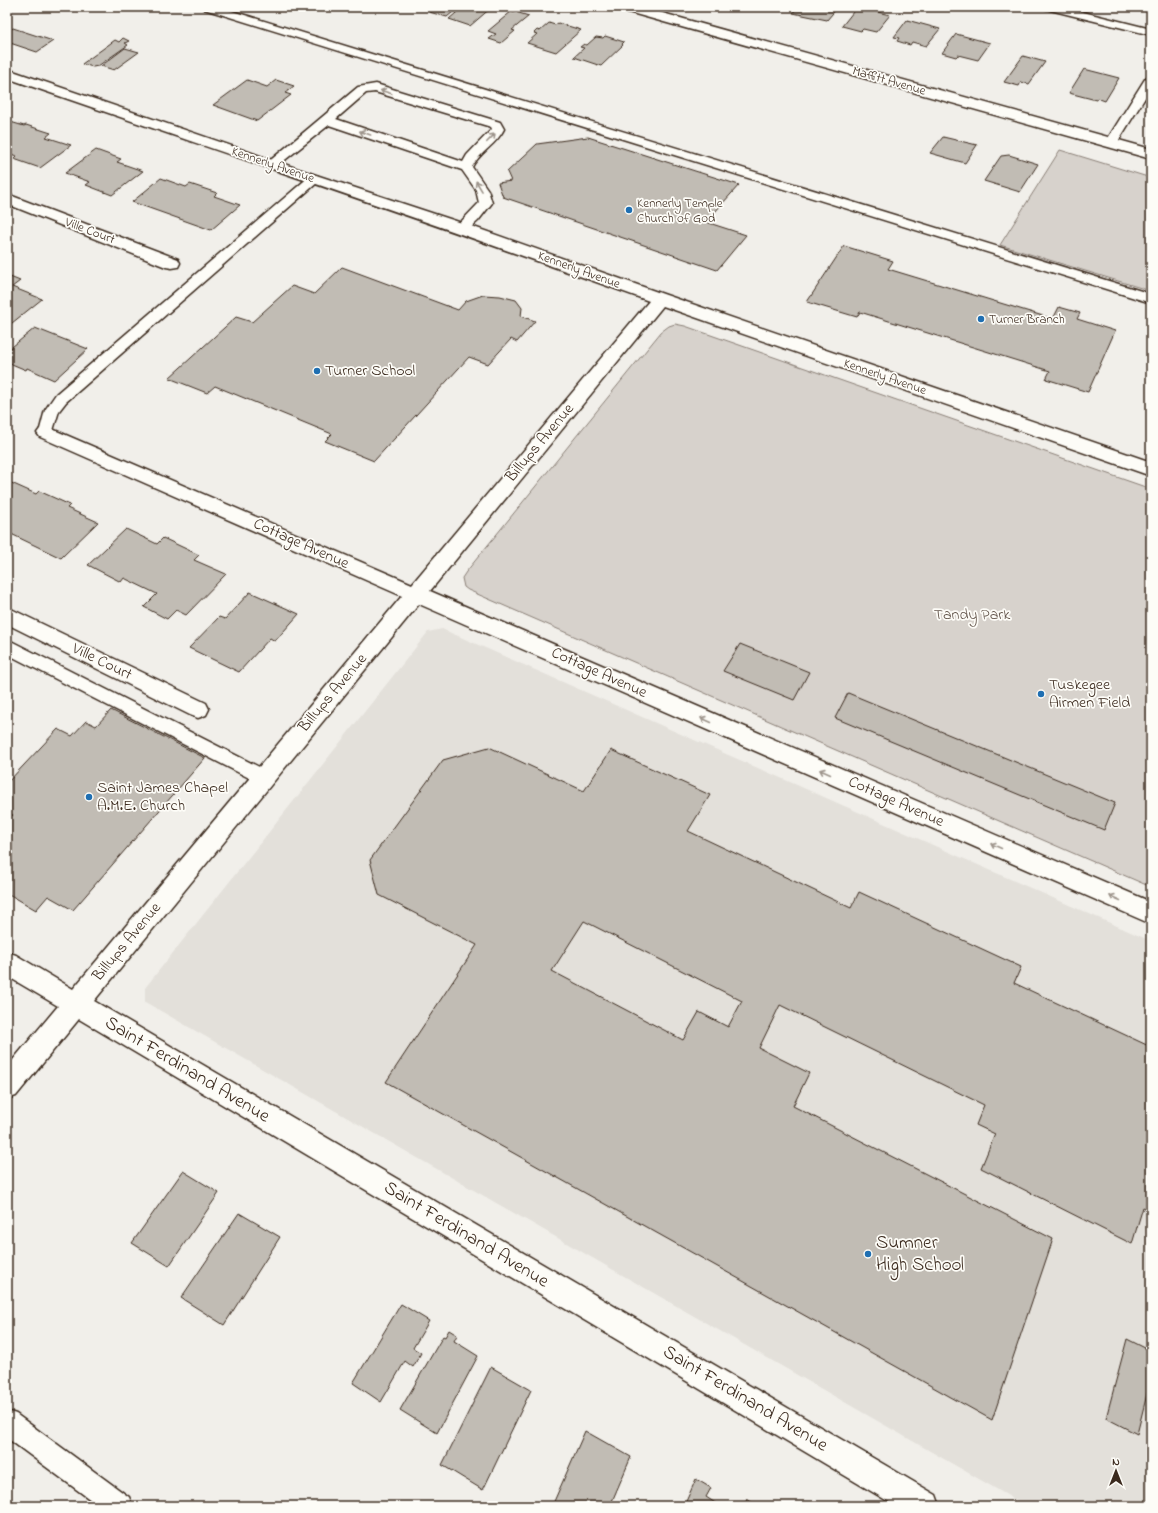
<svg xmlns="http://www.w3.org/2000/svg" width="1158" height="1513" viewBox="0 0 1158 1513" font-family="'Indie Flower',sans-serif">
<rect width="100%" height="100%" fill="#f1efea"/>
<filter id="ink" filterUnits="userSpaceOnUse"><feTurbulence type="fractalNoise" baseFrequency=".025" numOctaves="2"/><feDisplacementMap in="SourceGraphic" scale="8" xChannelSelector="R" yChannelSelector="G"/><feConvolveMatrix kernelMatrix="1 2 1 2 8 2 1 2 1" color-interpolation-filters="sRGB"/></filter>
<g filter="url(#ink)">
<path fill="#e3e0da" d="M442 629 1151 941V1506H1026L145 1002V988L428 632Z"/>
<path fill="#d7d2cc" stroke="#897e75" d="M1060 150 1151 178V291L1000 245Z
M675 324 685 326 1151 489V887L468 590 464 587 462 578 466 572 661 332 669 326Z"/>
<path fill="#c1bcb4" stroke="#3b2a1e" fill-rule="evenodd" d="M436 7H459L447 17 429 12Z
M463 7H492L470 26 449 19Z
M798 7H838L827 20 793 13Z
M857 7 890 15 876 32 863 29 861 31 842 26Z
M512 11 529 16 512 30 515 31 501 43 489 39 496 34 488 31Z
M907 20 940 29 926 46 912 42 910 45 897 41 899 38 894 37Z
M549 23 555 25 558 23 581 30 556 52 527 43 537 34 534 33 537 30 540 31Z
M13 28 53 41 37 52 7 42V32Z
M956 34 990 43 978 60 958 55 956 57 942 53Z
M605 36 624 42 622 44 623 45 601 66 574 57 584 48 580 47 584 44 587 45 596 37 603 38Z
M123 38 129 41 125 43 128 45 98 66 93 67 82 64 115 40 119 42Z
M125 48 139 52 114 70 101 66Z
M1023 56 1045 62 1029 84 1021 82 1019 86 1004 82Z
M1084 69 1119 78 1105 101 1097 98 1096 100 1069 93Z
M247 80 267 87 276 80 294 86 285 93 291 95 257 121 213 105Z
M7 121 24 126 26 125 51 133 46 137 71 145 40 168 14 159 17 156 7 153Z
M588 137 739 185 706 222 746 235 717 270 503 197 498 183 511 181 507 172 537 144Z
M943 137 977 145 965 163 930 153Z
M96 150 121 159 117 162 143 171 112 195 86 185 90 182 65 173Z
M1009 155 1038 164 1020 192 984 181 1001 156Z
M161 178 186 187 190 184 217 193 214 196 240 205 211 230 132 202Z
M844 246 893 261 888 269 1053 319 1059 307 1080 313 1077 319 1115 331 1088 392 1046 379 1050 371 860 312 857 317 807 302Z
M342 267 458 310 466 301 483 295 500 296 516 300 522 308 521 316 535 321 517 342 511 339 488 364 469 357 374 461 325 441 332 434 215 386 207 393 169 378 236 317 252 322 292 286 314 294Z
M10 277 20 281 12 287 42 299 7 327V280Z
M35 328 88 349 54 380 27 368 26 370 7 362V351Z
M7 481 36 494 39 491 70 505 67 508 98 522 61 558 7 532Z
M126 529 157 544 163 538 199 555 194 560 226 574 186 615 176 610 167 619 144 607 157 594 124 578 121 582 88 565Z
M250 592 299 614 275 641 270 638 239 672 189 648 219 617 225 619Z
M740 644 809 672 794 700 723 671Z
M848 693 1115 803 1104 830 835 718Z
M111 710 205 758 73 910 48 896 36 910 7 893V821L13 815 7 812V783L58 729 72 736 86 721 96 726Z
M489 747 584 791 611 750 710 795 688 831 851 908 859 892 1021 967 1014 983 1151 1047V1211L1143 1207 1132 1244 981 1168 995 1134 976 1125 984 1105 780 1005 759 1048 809 1073 793 1106 1053 1239 992 1420 386 1082 477 945 379 895 370 860 443 760ZM584 921 742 1001 728 1027 699 1012 683 1040 552 971Z
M183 1171 219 1193 169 1266 132 1243Z
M239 1213 280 1237 224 1325 181 1298Z
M401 1304 429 1321 413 1348 421 1353 413 1367 405 1361 381 1402 353 1383Z
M449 1330 457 1335 454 1341 478 1356 437 1433 400 1410 443 1336 445 1337Z
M1127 1339 1151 1351V1378L1137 1434 1106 1418Z
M491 1367 531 1390 483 1490 442 1465Z
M585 1431 631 1457 610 1506H552Z
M696 1479 711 1488 706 1497 720 1506H684Z
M747 1499 757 1506H744Z"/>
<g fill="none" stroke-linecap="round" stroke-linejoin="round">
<defs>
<path id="lane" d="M202 7H219L1151 294V303L204 9Z
M1044 7H1063L1151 29V35L1046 9Z
M1151 75V88L1117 143 1115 146H1107L1105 143 1145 79 1147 77Z
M376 84 500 122 504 129C497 144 480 152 472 167L488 190 492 203 478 221 467 231H457L455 228 479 203 476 190 462 170 329 125 276 167H268L266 164 358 87ZM375 92 491 127 492 129 467 155 463 162 336 119 366 93Z
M314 175 318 176 320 179 318 182 66 402 59 411 51 437 46 438 41 437 39 433 45 410 56 394 310 176Z
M7 639 269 772 272 777 269 782 263 785 257 782 7 654Z
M7 1411 16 1414 129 1497 132 1506H99L7 1438Z"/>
<path id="street" d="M619 7H641L1151 149V159L621 10Z
M7 69 319 176 468 225 666 295 1151 462V476L663 306 430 591 1151 902V924L419 604 94 1001 936 1495 940 1506H896L79 1019 16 1096 7 1099V1067L58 1006 7 976V952L16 955 73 989 402 596 40 437 37 433 40 429 46 427 52 429 412 584 649 301C436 224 221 152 7 78Z
M7 194 178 259 180 263 178 267 172 268 166 267 7 204Z
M7 607 206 703 209 709 206 715 198 718 190 715 7 624Z"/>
</defs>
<use href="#lane" stroke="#3b2a1e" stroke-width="3"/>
<use href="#street" stroke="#3b2a1e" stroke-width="3"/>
<use href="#lane" fill="#fdfcf7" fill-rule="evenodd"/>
<use href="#street" fill="#fdfcf7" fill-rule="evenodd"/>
</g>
<defs><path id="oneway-shaft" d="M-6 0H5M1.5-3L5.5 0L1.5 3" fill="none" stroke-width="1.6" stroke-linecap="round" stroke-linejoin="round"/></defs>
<g stroke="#9c938a">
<use href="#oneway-shaft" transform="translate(386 92) rotate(-163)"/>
<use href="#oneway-shaft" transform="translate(365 133) rotate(-161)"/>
<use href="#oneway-shaft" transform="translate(491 138) rotate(-46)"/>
<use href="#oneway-shaft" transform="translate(479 186) rotate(-121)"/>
<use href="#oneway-shaft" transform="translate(706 720) rotate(-156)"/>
<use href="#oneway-shaft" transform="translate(825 772) rotate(-156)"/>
<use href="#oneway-shaft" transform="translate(996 846) rotate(-156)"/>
<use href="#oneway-shaft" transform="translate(1115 898) rotate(-156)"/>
</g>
</g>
<g fill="#1f6fb2" stroke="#fdfcf7" stroke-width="1.5">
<circle cx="629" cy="210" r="4"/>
<circle cx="981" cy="319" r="4"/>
<circle cx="317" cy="371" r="4"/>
<circle cx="1041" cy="694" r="4"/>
<circle cx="89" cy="797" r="4"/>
<circle cx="868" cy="1254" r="4"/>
</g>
<g text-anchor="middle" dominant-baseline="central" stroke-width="3.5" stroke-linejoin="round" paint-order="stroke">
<g font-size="13" fill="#3b2a1e" stroke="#fdfcf7">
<text transform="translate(889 81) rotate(16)">Maffitt Avenue</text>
<text transform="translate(273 165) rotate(19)">Kennerly Avenue</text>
<text transform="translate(90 231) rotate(21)">Ville Court</text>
<text transform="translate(579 270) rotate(20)">Kennerly Avenue</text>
<text transform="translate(885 377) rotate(19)">Kennerly Avenue</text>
</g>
<g font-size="13" fill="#3b2a1e" stroke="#fdfcf7" text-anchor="start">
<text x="637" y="203">Kennerly Temple<tspan x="637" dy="15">Church of God</tspan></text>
<text x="989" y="319">Turner Branch</text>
</g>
<g font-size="16" fill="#3b2a1e" stroke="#fdfcf7" text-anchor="start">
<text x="325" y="371">Turner School</text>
<text x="1049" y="685">Tuskegee<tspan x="1049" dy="18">Airmen Field</tspan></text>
<text x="97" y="788">Saint James Chapel<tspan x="97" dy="18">A.M.E. Church</tspan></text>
</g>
<g font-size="16" fill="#3b2a1e" stroke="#fdfcf7">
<text transform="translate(540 443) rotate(-50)">Billups Avenue</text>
<text transform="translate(301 544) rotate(24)">Cottage Avenue</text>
<text transform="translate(102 662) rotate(26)">Ville Court</text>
<text transform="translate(599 673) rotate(24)">Cottage Avenue</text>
<text transform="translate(333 693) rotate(-50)">Billups Avenue</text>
<text transform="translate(896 802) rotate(24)">Cottage Avenue</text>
<text transform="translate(127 942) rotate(-50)">Billups Avenue</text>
</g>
<g font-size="16" fill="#62544a" stroke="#fdfcf7">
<text x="972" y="615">Tandy Park</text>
</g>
<g font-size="19" fill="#3b2a1e" stroke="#fdfcf7">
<text transform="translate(187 1070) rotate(31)">Saint Ferdinand Avenue</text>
<text transform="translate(466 1235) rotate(31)">Saint Ferdinand Avenue</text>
<text transform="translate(745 1399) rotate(31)">Saint Ferdinand Avenue</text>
</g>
<g font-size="19" fill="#3b2a1e" stroke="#fdfcf7" text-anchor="start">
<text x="876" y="1243">Sumner<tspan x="876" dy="22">High School</tspan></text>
</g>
</g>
<rect width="1158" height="1513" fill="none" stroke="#fdfcf7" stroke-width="24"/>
<rect x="12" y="12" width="1134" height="1489" fill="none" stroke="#3b2a1e" stroke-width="1.5" filter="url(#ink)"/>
<g transform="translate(1116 1471)" stroke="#fdfcf7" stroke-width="3" paint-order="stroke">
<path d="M0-3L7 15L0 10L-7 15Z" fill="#3b2a1e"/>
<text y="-6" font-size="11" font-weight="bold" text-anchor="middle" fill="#3b2a1e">N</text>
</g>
</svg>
